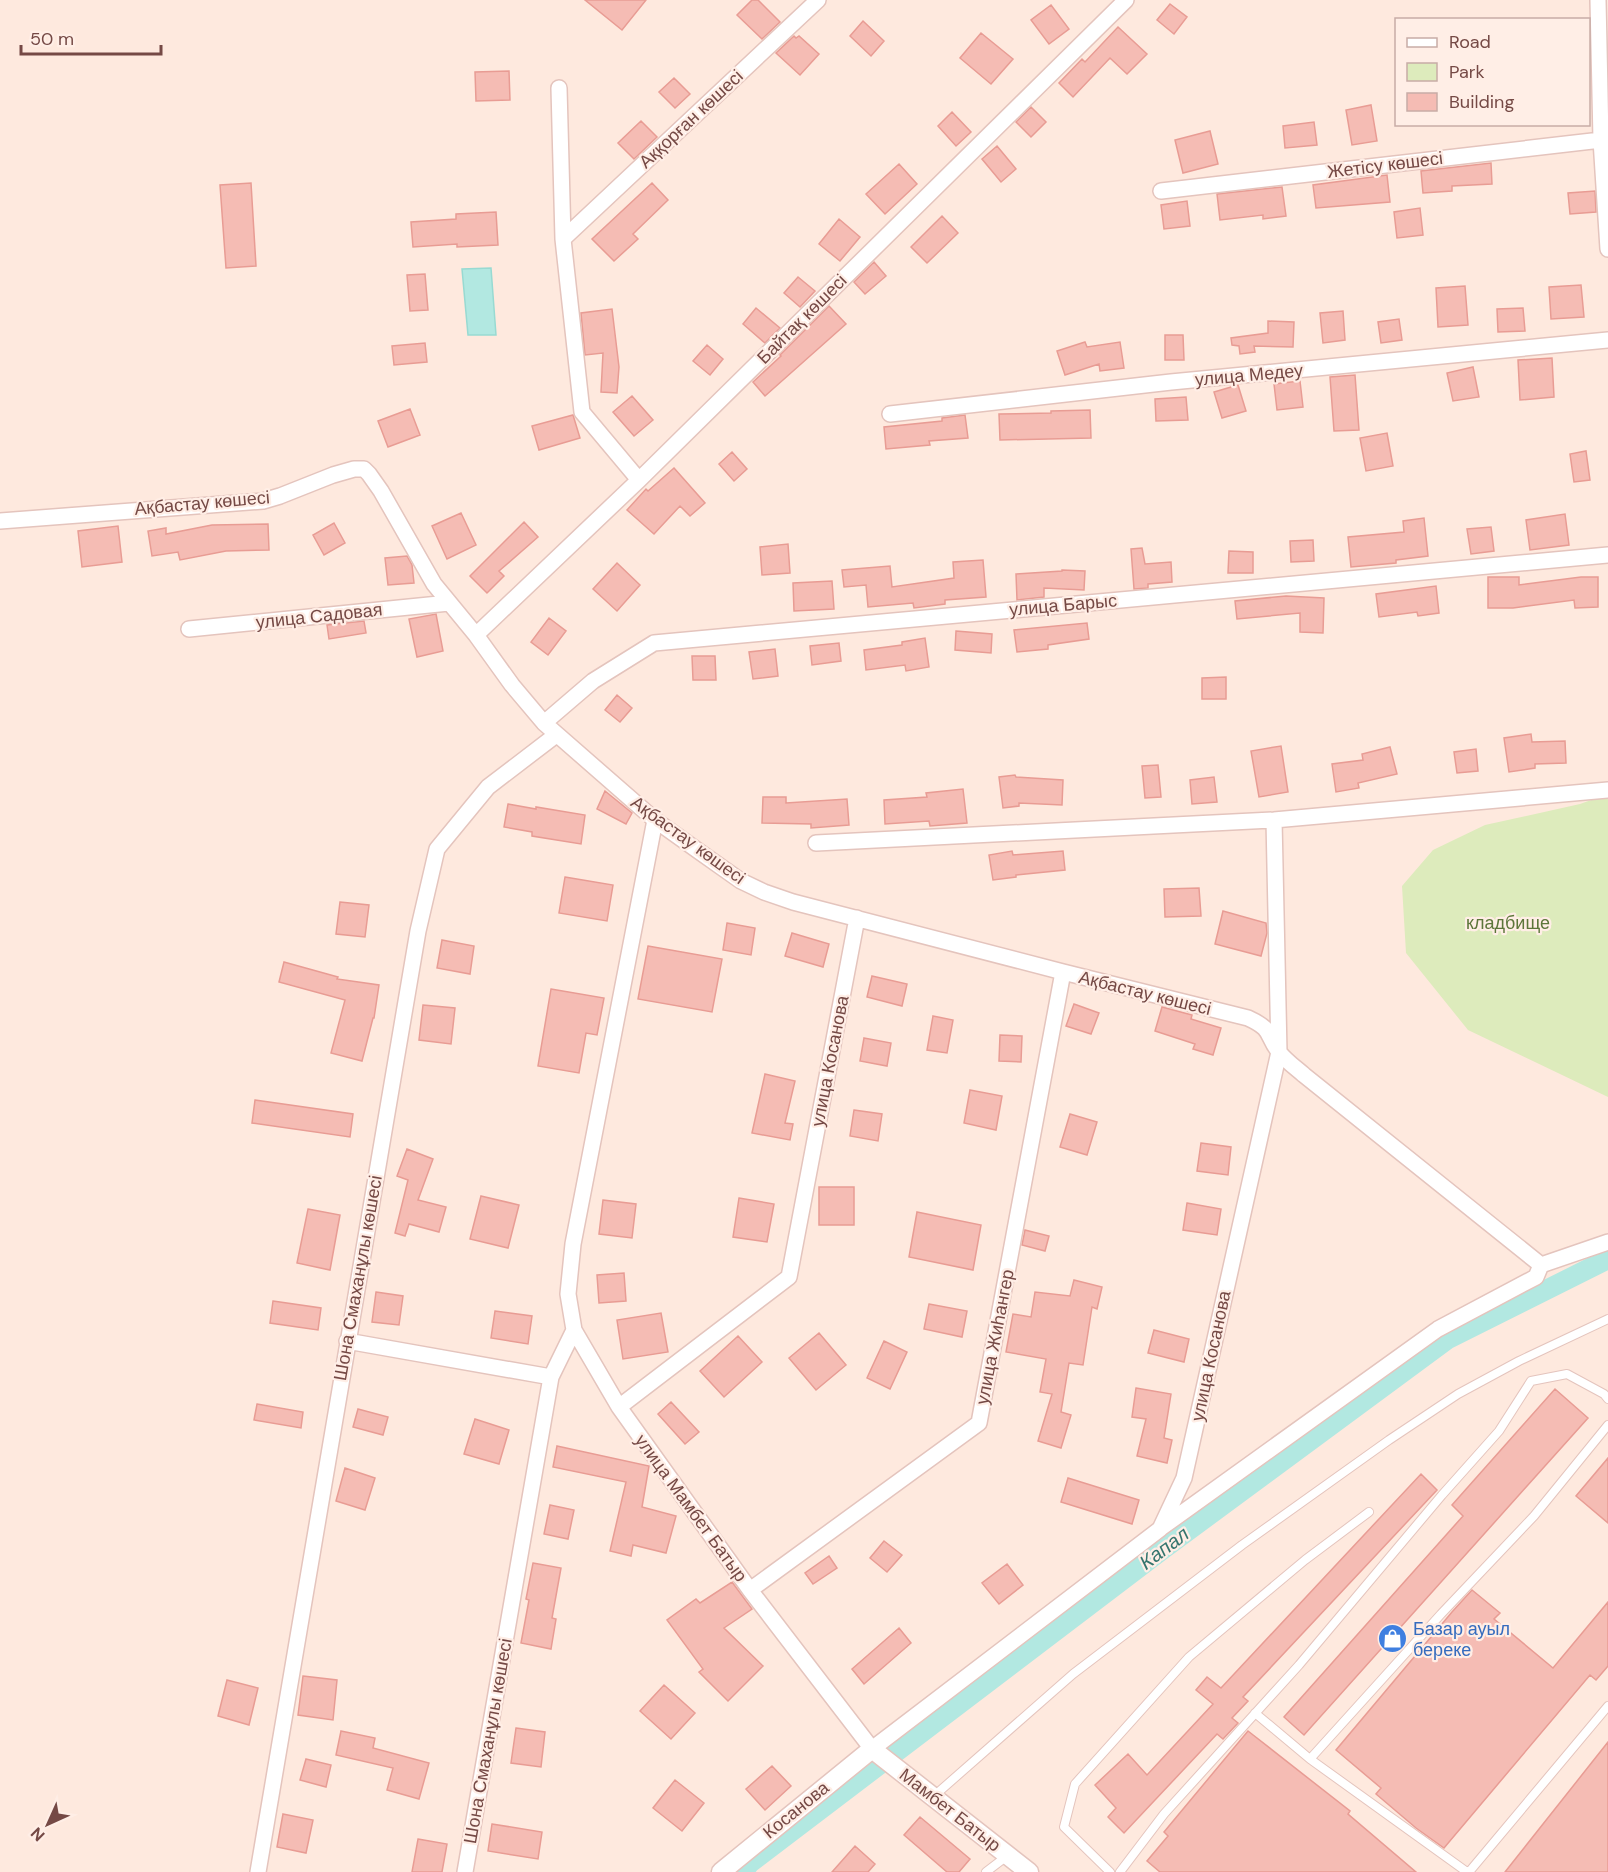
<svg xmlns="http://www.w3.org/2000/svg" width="1608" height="1872" viewBox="0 0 1608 1872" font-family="'DM Sans',sans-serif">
<rect width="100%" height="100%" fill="#fee9de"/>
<path fill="#ddebbc" d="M1608 794V1097L1468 1030 1406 953 1402 886 1433 850 1485 825 1580 804Z"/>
<path fill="#b2e8e1" stroke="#98dad2" stroke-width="1.5" d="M491 268 496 335H468L462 269Z"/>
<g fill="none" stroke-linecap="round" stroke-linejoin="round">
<path stroke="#b2e8e1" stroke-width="20" d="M743 1872 750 1863 1162 1550 1448 1339 1608 1259"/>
</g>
<path fill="#f5bcb4" stroke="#e89c94" stroke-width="1.5" d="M585 0H646L622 30Z
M752 0H758L780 22 762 39 737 15Z
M1170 4 1187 17 1174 34 1157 20Z
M1051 5 1069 29 1049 44 1031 20Z
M863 21 884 41 871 56 850 36Z
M1118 27 1147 54 1127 74 1110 58 1073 97 1059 83 1082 59 1085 62Z
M981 33 1013 59 991 84 960 58Z
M794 36 796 38 799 36 819 54 800 75 776 53Z
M509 71 510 100 476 101 475 72Z
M674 78 690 94 675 108 659 92Z
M1371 105 1377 141 1352 145 1346 110Z
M1031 107 1046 122 1031 137 1016 122Z
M952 112 971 132 956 146 938 126Z
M641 121 657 137 634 159 618 143Z
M1314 122 1317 145 1285 148 1283 126Z
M1210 131 1218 164 1183 173 1175 140Z
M997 146 1016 169 1001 182 982 159Z
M1491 163 1492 184 1452 186V191L1423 193 1421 171Z
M899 164 917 184 885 214 866 194Z
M1387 175 1390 202 1316 208 1313 185Z
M251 183 256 266 226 268 220 185Z
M652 183 668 200 633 234 638 239 614 261 592 239Z
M1282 187 1286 216 1263 219V215L1220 220 1217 194Z
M1595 191 1596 212 1570 214 1568 193Z
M1187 201 1190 226 1164 229 1161 205Z
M1420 208 1423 235 1397 238 1394 212Z
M496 212 498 245 457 247V244L413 247 411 222 456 219V214Z
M942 216 958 233 927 263 911 247Z
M839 219 860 237 840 261 819 244Z
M874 262 886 276 865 294 854 282Z
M425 274 428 310 410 311 407 275Z
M798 277 815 291 800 307 784 293Z
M1581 285 1584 317 1551 319 1549 287Z
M1465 286 1468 325 1438 327 1436 288Z
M829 306 846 324 765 396 753 382 781 356 780 355Z
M756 308 780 328 765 343 743 324Z
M1523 308 1525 331 1498 332 1497 309Z
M612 309 619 367 617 393 601 392 603 353 585 355 581 313Z
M1343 311 1345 340 1323 343 1320 313Z
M1399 319 1402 340 1381 343 1378 322Z
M1268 321 1294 322 1293 347 1254 346 1255 352 1240 354 1239 346 1232 345 1231 338 1268 333Z
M1165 335H1183L1184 360H1165Z
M1085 342 1087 347 1120 342 1124 368 1100 371 1099 364 1065 375 1057 351Z
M425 343 427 362 394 365 392 346Z
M707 345 723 359 710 375 693 361Z
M1552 358 1554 397 1520 400 1518 360Z
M1473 367 1479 397 1453 401 1447 373Z
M1355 375 1359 430 1334 431 1330 377Z
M1300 381 1303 407 1277 410 1274 384Z
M1238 385 1246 411 1222 418 1214 392Z
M632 396 653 420 634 436 613 412Z
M1186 397 1188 420 1156 421 1155 399Z
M410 409 420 435 388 447 378 421Z
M1090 410 1091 438 1000 440 999 414 1051 413V411Z
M573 415 580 438 539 450 532 426Z
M965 415 968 438 929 441 930 445 886 449 884 427 942 421V418Z
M1387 433 1393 466 1366 471 1360 438Z
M1586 451 1590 480 1574 482 1570 454Z
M732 452 747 469 734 481 719 464Z
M674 468 705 503 690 516 680 506 654 534 627 510 646 489 648 491Z
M461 513 476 545 447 559 432 526Z
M1565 514 1569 545 1530 550 1526 520Z
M1424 518 1428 556 1396 560V563L1351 567 1348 537 1404 532 1403 521Z
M524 522 538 537 499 571 504 576 487 593 470 576Z
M334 523 345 543 324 555 313 535Z
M268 524 269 550 226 551 180 560 178 552 152 556 148 531 166 528V534L212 525Z
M118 526 122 562 82 567 78 531Z
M1491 527 1494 551 1471 554 1467 529Z
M1313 540 1314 561 1291 562 1290 541Z
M788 544 790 573 762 575 760 547Z
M1142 548 1145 564 1171 562 1172 582 1148 584V588L1134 589 1131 549Z
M1229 551 1253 552V573H1228Z
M407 556 412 565 414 583 388 585 385 558Z
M983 560 986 597 945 600V604L914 608 913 603 868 607 866 585 844 587 842 570 890 566 892 587 954 578 953 562Z
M617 563 640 585 617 611 593 589Z
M1062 570 1085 571 1084 590 1044 588V597L1017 600 1016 574 1062 571Z
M1488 577H1519V585L1581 577H1598V607L1575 608 1574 600 1513 608H1488Z
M832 581 834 609 794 611 793 583Z
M1436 586 1439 613 1418 616 1417 612 1379 617 1376 594Z
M1286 596 1324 598 1323 633 1300 632V613L1237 619 1235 601Z
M436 614 443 651 417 657 409 619Z
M549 618 566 631 548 655 531 642Z
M364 621 366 633 329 639 327 625Z
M1087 623 1089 639 1048 645V649L1017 652 1014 630Z
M956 631 992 634 991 653 955 650Z
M925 638 929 667 906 671 905 665 866 670 864 650 902 645V642Z
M839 643 841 661 812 665 810 646Z
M775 649 778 676 753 679 749 652Z
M692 656H715L716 680H693Z
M1226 677V699H1202V678Z
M617 695 632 708 620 722 605 710Z
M1531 734 1532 742 1565 741 1566 763 1535 764V768L1509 772 1504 738Z
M1281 746 1288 792 1259 797 1251 751Z
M1390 747 1397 774 1358 783 1359 788 1336 792 1332 764 1363 760 1362 754Z
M1476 749 1478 771 1457 773 1454 752Z
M1158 765 1161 797 1145 798 1142 766Z
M1015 775 1016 777 1063 780 1062 805 1019 803V806L1003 808 999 777Z
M1214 777 1217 802 1192 804 1190 780Z
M963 789 967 823 930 826 929 821 885 824 884 800 927 797 926 793Z
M605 791 632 813 626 824 597 809Z
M763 797H786V803L847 799 849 825 811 828V824L762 823Z
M508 804 536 809V807L585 815 581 844 532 836V832L504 827Z
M1012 851 1013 855 1063 851 1065 870 1016 875V877L993 880 989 855Z
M565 877 613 885 607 921 559 913Z
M1199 888 1201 916 1165 917 1164 889Z
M340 902 369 905 365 937 336 934Z
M1223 911 1266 923 1267 933 1261 956 1215 944Z
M727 923 755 928 751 955 723 950Z
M792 933 829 944 823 967 785 956Z
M442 940 474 946 470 974 437 968Z
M648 946 722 959 712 1012 638 999Z
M284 962 338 977 337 979 379 985 374 1018H373L362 1061 331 1053 345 1000 279 982Z
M872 976 907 984 902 1006 867 997Z
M551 989 604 998 597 1035 586 1033 579 1073 538 1066Z
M1074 1004 1099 1013 1091 1034 1066 1026Z
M423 1005 455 1008 451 1044 419 1040Z
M1162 1007 1192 1015 1191 1019 1221 1028 1213 1055 1193 1049 1195 1044 1155 1031Z
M933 1016 953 1020 947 1053 927 1050Z
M1000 1035 1022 1036 1021 1062 999 1061Z
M864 1038 891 1043 887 1066 860 1061Z
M765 1074 795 1081 785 1123 793 1124 790 1140 752 1133Z
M970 1090 1002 1096 996 1130 964 1123Z
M255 1100 353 1114 350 1137 252 1123Z
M854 1110 882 1114 878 1141 850 1136Z
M1070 1114 1097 1122 1087 1155 1060 1147Z
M1201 1143 1231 1147 1228 1175 1197 1171Z
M407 1149 433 1159 418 1200 446 1207 439 1232 409 1224 405 1236 395 1233 408 1180 397 1176Z
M819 1187H854V1225H819Z
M481 1196 519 1205 508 1248 470 1239Z
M739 1198 774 1204 767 1242 733 1237Z
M603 1200 636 1204 632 1238 599 1234Z
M1187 1203 1221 1209 1217 1235 1183 1230Z
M308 1209 340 1215 330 1270 297 1263Z
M917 1212 981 1225 973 1270 909 1257Z
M1025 1230 1049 1236 1045 1251 1022 1245Z
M624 1273 626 1301 599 1303 597 1275Z
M1074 1280 1102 1287 1097 1309 1092 1307 1083 1365 1069 1363 1061 1412 1071 1415 1061 1448 1038 1441 1052 1394 1040 1392 1046 1359 1006 1352 1013 1314 1031 1317 1035 1292 1070 1296Z
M376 1292 403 1296 399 1325 372 1322Z
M273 1301 321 1308 318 1330 270 1323Z
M929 1304 967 1311 962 1337 924 1329Z
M495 1311 532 1316 528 1344 491 1338Z
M661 1313 668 1352 623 1359 617 1320Z
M1154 1330 1189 1339 1184 1362 1148 1353Z
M819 1333 846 1365 816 1390 789 1358Z
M738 1336 762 1362 724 1397 700 1371Z
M884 1341 907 1352 890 1389 867 1378Z
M1136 1388 1171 1394 1164 1438 1172 1440 1167 1463 1137 1456 1146 1419 1132 1417Z
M1555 1389 1588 1418 1304 1735 1284 1717 1463 1516 1452 1505Z
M671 1402 699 1432 685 1444 658 1414Z
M257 1404 303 1412 301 1428 254 1420Z
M358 1409 388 1417 383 1435 353 1427Z
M475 1419 509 1430 499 1464 464 1454Z
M557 1446 649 1466 642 1507 676 1516 666 1553 633 1545 631 1556 610 1551 626 1482 553 1467Z
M1608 1458V1523L1576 1496Z
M345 1468 375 1478 365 1510 336 1501Z
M1421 1474 1437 1490 1243 1697 1248 1701 1232 1718 1238 1723 1223 1739 1217 1734 1124 1833 1108 1817 1116 1808 1095 1785 1128 1754 1147 1775 1213 1704 1196 1690 1207 1677 1221 1688Z
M1068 1478 1139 1500 1132 1524 1061 1502Z
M550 1505 574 1510 568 1539 544 1534Z
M884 1541 902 1555 887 1572 870 1558Z
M829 1556 837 1568 813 1584 805 1573Z
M533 1563 561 1568 552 1618 556 1619 551 1649 521 1643 529 1600 526 1599Z
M1007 1564 1023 1585 999 1604 982 1583Z
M732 1582 752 1609 724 1628 763 1666 728 1701 699 1672 703 1669 667 1620 696 1599 700 1603Z
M1472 1590 1500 1613 1494 1619 1553 1668 1608 1602V1666L1596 1680 1590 1675 1444 1848 1416 1828 1376 1794 1381 1788 1336 1750 1452 1612Z
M899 1628 911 1643 864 1684 852 1669Z
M303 1676 337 1680 333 1720 298 1715Z
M227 1680 258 1688 249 1725 218 1716Z
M664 1685 695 1713 671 1739 640 1711Z
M516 1728 545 1732 541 1767 511 1763Z
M341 1731 375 1738 373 1748 429 1763 419 1799 387 1790 393 1768 336 1755Z
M1248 1731 1350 1811 1348 1814 1416 1872H1160L1147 1861 1168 1836 1164 1832Z
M1608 1742V1872H1505Z
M306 1759 331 1765 326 1787 300 1780Z
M772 1766 791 1786 765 1810 746 1789Z
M675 1780 704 1803 682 1831 653 1808Z
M283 1814 313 1820 306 1853 277 1847Z
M920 1817 970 1859 959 1872H947L904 1835Z
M492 1824 542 1832 538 1859 488 1851Z
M418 1839 447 1844 442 1872H412Z
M855 1846 875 1864 868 1872H832Z"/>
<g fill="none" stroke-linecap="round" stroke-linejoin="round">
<defs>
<path id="service" d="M1255 1713 1310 1759 1441 1614 1534 1516 1608 1425
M1310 1759 1467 1872
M934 1796 1073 1674 1242 1545 1389 1440 1458 1394 1519 1361 1608 1319
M986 1872 1007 1856
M1110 1872 1064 1827 1075 1784 1189 1657 1305 1560 1369 1512
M1120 1872 1164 1814 1299 1665 1442 1495 1499 1431 1531 1381 1567 1374 1604 1394 1608 1399
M1469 1872 1608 1706"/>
<path id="minor" d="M1598 0 1601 140 1608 249
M559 88 563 239 582 412 639 480
M1161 191 1601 140 1608 141
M563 239 818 0
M890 414 1171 382 1608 340
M0 521 263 501 280 496 333 475 354 469H364L369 474 381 491 434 584 476 635 512 685 544 723 655 820 697 850 741 881 764 892 793 902 1063 972 1248 1018C1274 1030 1265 1034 1279 1052 1286 1061 1296 1068 1304 1075L1541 1265
M189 629 449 603
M476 635 639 480 1126 0
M544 723 593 681 654 643 1608 555
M655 820 573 1244 568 1294 574 1330 619 1407 750 1590 872 1749 1160 1529 1184 1478 1279 1052 1274 820
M816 843 1274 820 1608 790
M1541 1265 1608 1242
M347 1341 551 1377
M619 1407 789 1277 857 918
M1161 1528 1438 1329 1536 1277 1541 1265
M750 1590 979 1423 1063 972
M258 1872 418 931 437 849 488 787 556 735
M465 1872 551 1377 574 1330"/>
<path id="tertiary" d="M721 1872 872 1749 1029 1872"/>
</defs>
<use href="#service" stroke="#e4c4bd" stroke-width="10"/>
<use href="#minor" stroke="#e4c4bd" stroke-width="18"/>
<use href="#tertiary" stroke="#e4c4bd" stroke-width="21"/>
<use href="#service" stroke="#fff" stroke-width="8"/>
<use href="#minor" stroke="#fff" stroke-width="15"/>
<use href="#tertiary" stroke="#fff" stroke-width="18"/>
</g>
<defs>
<symbol id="shop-disc" viewBox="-11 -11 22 22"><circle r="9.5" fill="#3f7fe0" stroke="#ffeee6"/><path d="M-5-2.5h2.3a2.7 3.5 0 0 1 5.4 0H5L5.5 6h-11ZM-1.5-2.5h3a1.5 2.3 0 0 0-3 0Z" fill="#fff"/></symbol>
</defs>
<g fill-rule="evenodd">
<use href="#shop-disc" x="1376" y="1622" width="33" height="33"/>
</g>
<g text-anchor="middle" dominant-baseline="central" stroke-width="4.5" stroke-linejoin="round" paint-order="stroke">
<g font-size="18" fill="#754945" stroke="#ffeee6">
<text transform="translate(691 119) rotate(-43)">Аққорған көшесі</text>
<text transform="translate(1385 165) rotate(-7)">Жетісу көшесі</text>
<text transform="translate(802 319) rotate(-45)">Байтақ көшесі</text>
<text transform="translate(1249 375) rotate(-5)">улица Медеу</text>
<text transform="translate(202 503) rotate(-5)">Ақбастау көшесі</text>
<text transform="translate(1063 605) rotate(-5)">улица Барыс</text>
<text transform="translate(319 616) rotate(-6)">улица Садовая</text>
<text transform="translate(688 840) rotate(36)">Ақбастау көшесі</text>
<text transform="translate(1145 993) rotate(14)">Ақбастау көшесі</text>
<text transform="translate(830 1061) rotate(-79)">улица Косанова</text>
<text transform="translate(358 1278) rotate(-80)">Шона Смаханұлы көшесі</text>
<text transform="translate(995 1337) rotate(-79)">улица Жиhангер</text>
<text transform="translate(1211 1356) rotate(-78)">улица Косанова</text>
<text transform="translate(691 1508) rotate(54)">улица Мамбет Батыр</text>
<text transform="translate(488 1741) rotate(-80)">Шона Смаханұлы көшесі</text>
<text transform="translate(796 1810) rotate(-39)">Косанова</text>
<text transform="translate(950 1810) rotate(38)">Мамбет Батыр</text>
</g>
<g font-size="18" fill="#5d763a" stroke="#ffeee6">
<text x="1508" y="923">кладбище</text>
</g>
<g font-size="18" fill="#366cbe" stroke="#ffeee6" text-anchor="start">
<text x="1413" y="1629">Базар ауыл<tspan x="1413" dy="21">береке</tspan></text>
</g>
<g font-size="20" font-style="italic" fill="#35756e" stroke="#ffeee6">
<text transform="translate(1164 1548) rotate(-37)">Капал</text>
</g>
</g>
<rect x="1395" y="18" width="195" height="108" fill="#ffeee6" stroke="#c8aca6" stroke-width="1.5"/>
<rect x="1407" y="38" width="30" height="9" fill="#ffffff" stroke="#c8aca6" stroke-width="1.5"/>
<text x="1449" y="48" font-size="18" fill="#754945">Road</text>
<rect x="1407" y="63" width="30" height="18" fill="#ddebbc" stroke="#c8aca6" stroke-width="1.5"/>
<text x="1449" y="78" font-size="18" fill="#754945">Park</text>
<rect x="1407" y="93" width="30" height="18" fill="#f5bcb4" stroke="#c8aca6" stroke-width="1.5"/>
<text x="1449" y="108" font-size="18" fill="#754945">Building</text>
<g transform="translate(48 1824) rotate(225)" stroke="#ffeee6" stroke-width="4.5" paint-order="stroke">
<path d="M0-4.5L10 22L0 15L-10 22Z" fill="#754945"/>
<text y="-9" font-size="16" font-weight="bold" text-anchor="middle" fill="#754945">N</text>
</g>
<path d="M21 45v9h140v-9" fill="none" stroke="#754945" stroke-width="3"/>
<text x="30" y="45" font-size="18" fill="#754945" stroke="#ffeee6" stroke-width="4.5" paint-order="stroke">50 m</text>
</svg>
